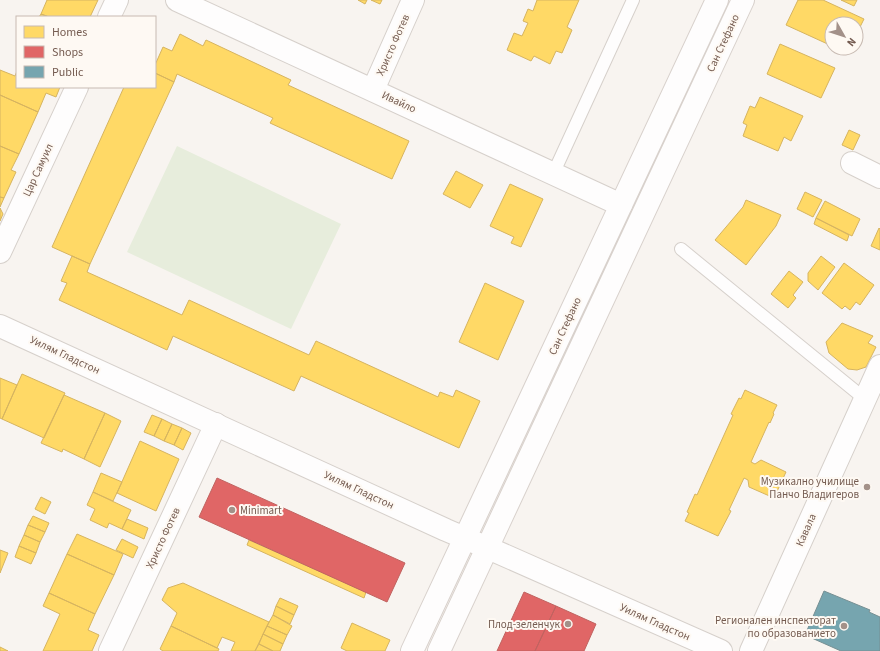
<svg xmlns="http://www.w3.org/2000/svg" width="880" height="651" viewBox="0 0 880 651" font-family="'Source Sans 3',sans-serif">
<rect width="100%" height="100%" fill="#f8f4f0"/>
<path fill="#e7eddc" d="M177 146 341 224 291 329 127 252Z"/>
<path fill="#ffd966" stroke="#d6b460" d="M47 0H98L90 17H49L41 14Z
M358 0H367L365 4Z
M371 0H382L380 4Z
M537 0H579L567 27 572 30 562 53 556 51 550 64 534 56 531 61 507 50 514 33 522 36 528 23 523 21 528 9 533 11Z
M798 0H823L864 19 856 35V24H832V46L786 25Z
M841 0H857L854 6Z
M41 14 49 17H39Z
M180 34 203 46 206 40 291 80 288 85 409 141 392 179 270 123 273 118 177 74 174 82 155 73V65L163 47 172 51Z
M780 44 835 68 821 98 767 74Z
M836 48H850L848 53Z
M0 70 15 76 17 71V87H60L56 97 46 93 38 112 0 95Z
M155 73 174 82 90 264 52 247 124 87H155Z
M0 95 38 112 19 154 0 146Z
M760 97 803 116 791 141 784 137 778 151 743 136 747 125 743 123 750 106 755 108Z
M849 130 860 135 853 150 842 145Z
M0 146 19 154 11 170 16 172 4 198 0 197Z
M456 171 483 185 470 208 443 194Z
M510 184 543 199 521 247 511 243 514 237 490 226Z
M805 192 822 200 813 217 797 209Z
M0 197 4 198 0 207Z
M746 200 781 215 776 226 746 265 715 240 743 207Z
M825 201 860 219 852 236 816 218Z
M0 208 3 214 0 221Z
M816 218 849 235 847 241 814 224Z
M879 228 880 229V250L871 246Z
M72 256 90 264 87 272 182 315 189 300 309 355 316 341 438 397 440 392 453 397 456 390 480 401 459 448 301 376 294 391 173 336 167 350 59 300 67 283 61 281Z
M821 256 835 267 818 290 808 281V273Z
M844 263 874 285 860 305 856 302 850 310 845 306 842 309 822 293Z
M789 271 803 282 793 295 796 298 788 308 771 294Z
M485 283 524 301 498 360 459 342Z
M842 323 873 336 868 343 876 347 866 367 857 370 848 369 829 353 826 342Z
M22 374 65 393 44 438 2 419Z
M0 378 17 385 2 419 0 418Z
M745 390 777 405 773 413 774 414 770 423 769 422 751 462 755 464 761 460 786 472 774 498 749 487 748 480 744 478 729 510 731 511 718 536 685 521 689 513 687 512 695 494 697 495 733 415 731 414 739 398 741 399Z
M64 395 105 413 84 459 63 449 62 452 41 443Z
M105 413 121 421 100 467 84 459Z
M152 415 162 419 154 436 144 432Z
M162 419 172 424 164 441 154 436Z
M172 424 182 428 174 445 164 441Z
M182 428 191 433 183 450 174 445Z
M140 441 179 459 156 511 117 493Z
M101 473 122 482 113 501 93 492Z
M93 492 131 510 122 529 109 523 107 528 90 520 95 509 87 505Z
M41 497 51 502 45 514 35 509Z
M33 516 49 523 45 532 28 525Z
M127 519 148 528 144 539 122 529Z
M28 525 45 532 40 542 24 535Z
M77 534 123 554 114 575 67 554Z
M24 535 40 542 36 553 19 546Z
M122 539 138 547 133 558 116 550Z
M249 540 366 592 364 598 247 545Z
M19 546 36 553 31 564 15 557Z
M0 550 8 553 0 573Z
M67 554 114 575 95 614 49 593Z
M183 583 269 622 255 651H231L235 642 222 637 217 648 171 626 177 613 162 600 168 588Z
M49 593 95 614 88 630 99 635 92 651H43L60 614 43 606Z
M280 598 298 606 294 615 276 606Z
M276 606 294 615 290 624 273 615Z
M273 615 292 626 287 635 267 626Z
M352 623 390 640 385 651H347L341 648Z
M171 626 217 648 219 649 218 651H163L160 649Z
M267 626 287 635 283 644 263 634Z
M263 634 283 644 280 651H273L259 644Z
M259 644 273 651H255Z
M0 647 8 651H0Z"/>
<path fill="#e06666" stroke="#c06360" d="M217 478 405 563 387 602 199 517Z
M524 592 556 606 535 651H497Z
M556 606 596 624 584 651H535Z"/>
<path fill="#76a5af" stroke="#768f93" d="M824 591 870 610 869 612 880 617V651H841L805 635Z"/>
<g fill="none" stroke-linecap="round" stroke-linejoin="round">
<defs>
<path id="service" d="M554 172 633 0
M681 249 865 399"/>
<path id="minor" d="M177 0 621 205
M109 17 117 0
M373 90 413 0
M852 163 880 177
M0 252 77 87
M488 548 721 651
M110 651 216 424
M751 651 880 366"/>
<path id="tertiary" d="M0 326 446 530 488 548"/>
<path id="secondary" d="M412 651 717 0
M439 651 743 0"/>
</defs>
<use href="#service" stroke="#d6d0cb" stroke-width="14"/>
<use href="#minor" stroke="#d6d0cb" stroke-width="24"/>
<use href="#tertiary" stroke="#d6d0cb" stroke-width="24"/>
<use href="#secondary" stroke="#d8d1cc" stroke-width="24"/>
<use href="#service" stroke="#fefdfd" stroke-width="12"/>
<use href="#minor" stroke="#fefdfd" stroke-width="22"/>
<use href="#tertiary" stroke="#fefdfd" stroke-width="22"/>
<use href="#secondary" stroke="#fefdfd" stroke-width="22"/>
</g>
<g fill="#a39189" stroke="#fef9f3" stroke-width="1.5">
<circle cx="867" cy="487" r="4"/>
<circle cx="232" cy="510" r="4"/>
<circle cx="568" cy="624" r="4"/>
<circle cx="844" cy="626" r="4"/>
</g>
<g text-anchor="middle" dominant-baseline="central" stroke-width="4" stroke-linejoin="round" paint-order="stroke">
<g font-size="11" fill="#755c51" stroke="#fef9f3">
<text transform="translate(723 43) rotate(-65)">Сан Стефано</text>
<text transform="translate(393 45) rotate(-66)">Христо Фотев</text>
<text transform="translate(399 102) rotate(25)">Ивайло</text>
<text transform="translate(38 170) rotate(-65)">Цар Самуил</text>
<text transform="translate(565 326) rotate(-65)">Сан Стефано</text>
<text transform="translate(65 355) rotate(25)">Уилям Гладстон</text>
<text transform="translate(359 490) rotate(25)">Уилям Гладстон</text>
<text transform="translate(806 530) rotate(-66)">Кавала</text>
<text transform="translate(163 538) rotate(-65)">Христо Фотев</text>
<text transform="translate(655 622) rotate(24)">Уилям Гладстон</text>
</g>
<g font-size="11" fill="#755c51" stroke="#fef9f3" text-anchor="end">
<text x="859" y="481">Музикално училище<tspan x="859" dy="13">Панчо Владигеров</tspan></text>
<text x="240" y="510" text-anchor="start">Minimart</text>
<text x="836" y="620">Регионален инспекторат<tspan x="836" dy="13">по образованието</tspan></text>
<text x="560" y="624">Плод-зеленчук</text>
</g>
</g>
<rect x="16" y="16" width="140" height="72" fill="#fef9f3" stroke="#c7bab2"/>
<rect x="24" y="26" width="20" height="12" fill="#ffd966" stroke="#c7bab2"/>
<text x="52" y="36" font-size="12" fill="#755c51">Homes</text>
<rect x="24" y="46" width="20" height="12" fill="#e06666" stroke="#c7bab2"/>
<text x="52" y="56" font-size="12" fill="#755c51">Shops</text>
<rect x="24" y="66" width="20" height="12" fill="#76a5af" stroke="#c7bab2"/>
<text x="52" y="76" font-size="12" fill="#755c51">Public</text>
<g transform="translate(844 36) rotate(129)"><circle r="19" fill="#fef9f3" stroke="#c7bab2"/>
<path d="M0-3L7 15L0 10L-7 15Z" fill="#a39189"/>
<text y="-6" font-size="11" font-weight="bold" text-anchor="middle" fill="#755c51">N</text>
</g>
</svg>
